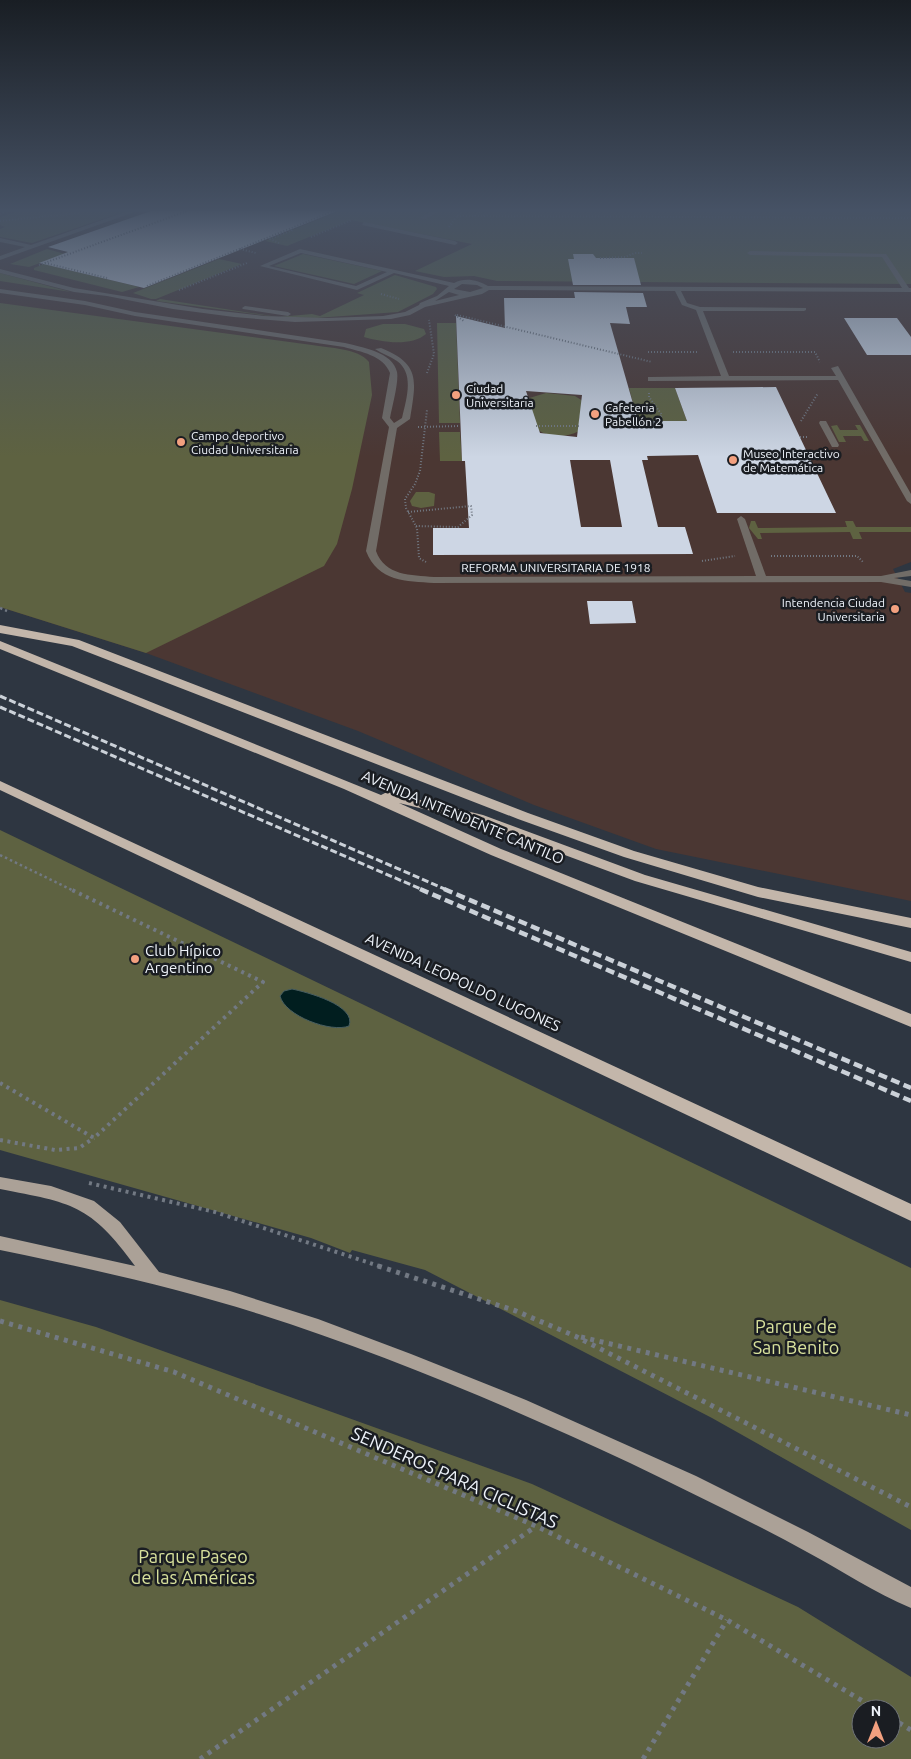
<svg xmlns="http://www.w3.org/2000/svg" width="911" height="1759" viewBox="0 0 911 1759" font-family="Ubuntu,sans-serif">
<rect width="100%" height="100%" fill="#2e3641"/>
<path fill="#4b3733" d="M0 211H398L911 222V562L893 569 905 592 911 593V901L656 849 534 805 358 731 146 653 0 607Z"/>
<path fill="#5e6241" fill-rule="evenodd" d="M19 211H126L32 243 0 237V229L5 227 0 225V217Z
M339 211H911V284L497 281 474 276 444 277 415 271 472 244 351 220 287 246 265 241Z
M47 249 65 254 29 267 10 264Z
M303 254 382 271 354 284 274 266Z
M219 259 242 264 156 299H151L133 293Z
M44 264 139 287 122 292 34 270V268Z
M0 273 71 292 0 281Z
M395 275 436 287 437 289 433 294 398 312 316 318 277 317 156 301 160 299 278 317 312 314 320 316 364 295 357 293Z
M0 303 312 345C329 348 358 348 369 362L372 395 352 489 337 544 324 566 146 653 0 607Z
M437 323H456L460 423H439Z
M383 324H405L424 329 426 334C411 347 381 342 364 337L366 329Z
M629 388H675L687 421H638Z
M546 393 575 396 586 403 579 418V431C566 438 550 438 538 430L526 399Z
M837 425 840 430H858L855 425H860L869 441H864L861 436H843L846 442H839L831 426Z
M439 432H460L462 461H440Z
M416 492H429L435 494 434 506 421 508 412 506 410 501Z
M751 521H755L758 528 847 527 845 521H853L856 527H911V532H859L862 539H853L850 532 760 533 762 539H758L749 528Z
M0 830 911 1268V1530L712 1418 425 1270 352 1250 350 1253 311 1238 0 1150Z
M0 1300 96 1327 532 1484 798 1607 911 1677V1759H0ZM861 1709H891V1739H861Z"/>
<path fill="#011e1f" stroke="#485e61" d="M292 989C306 992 357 1005 349 1026 331 1033 285 1016 280 996L284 991Z"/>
<path fill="#cdd6e4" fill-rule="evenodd" d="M151 211H335V212L144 288 39 263 68 252 48 247Z
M573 254H593L596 258H634L641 285H573L568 259H574Z
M574 292 643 293 647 307H626L630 324 610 323 638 421H687L675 388 776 387 836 513H717L698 455 647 456 648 460H642L658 527H685L693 554 433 555V528H469L465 461H462L456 316 505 328 504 298H575ZM526 391 582 395 577 437 540 433ZM570 460H610L622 527H581Z
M844 318H897L911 337V355H867Z
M587 601H632L636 623 590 624Z"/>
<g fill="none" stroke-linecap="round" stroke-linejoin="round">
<path stroke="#727983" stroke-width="2" stroke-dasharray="1 2" stroke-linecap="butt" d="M0 214 7 211
M483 215 493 211
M457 216 911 218
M474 216 481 211
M0 221 79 213
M449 227 457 216 464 211
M311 237 352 220
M279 243 270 239 293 230H290
M240 249 256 253
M600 258 625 257 635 253H642
M45 263 107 278
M39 265 187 211
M147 286 334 211
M179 290 247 263
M381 294 399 299
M455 315 464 321
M457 315 652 362
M648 352H698
M733 352H815L820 362
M427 373 434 354 429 320
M649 393V397L662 415 657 421
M801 421 818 393
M536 426H580
M418 427 460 426
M800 437H808
M408 512 471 506 472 515 458 527 416 526
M771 556H857L864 563
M702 561 735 556
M426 562 419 558 417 528 406 508 405 499 415 484 420 471 427 410"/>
<path stroke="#727983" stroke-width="2.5" stroke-dasharray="2.5 3" stroke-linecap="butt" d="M0 608 7 611
M0 855 72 890"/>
<path stroke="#727983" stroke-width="4" stroke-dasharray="3 4.5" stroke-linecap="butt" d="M0 1083 94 1138 263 982 70 889
M0 1140 55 1150 79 1148 94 1138
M89 1183 215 1212 382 1267"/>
<path stroke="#727983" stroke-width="5" stroke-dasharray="4 5.5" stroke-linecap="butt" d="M378 1266 516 1311 575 1336 911 1507
M0 1321 174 1372 536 1526 727 1620 876 1709
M581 1337 911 1415
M891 1718 911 1730
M200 1759 535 1527
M643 1759 727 1620"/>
<path fill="#716c67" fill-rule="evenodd" d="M128 211H137L0 260V256L25 247 0 242V238L31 245Z
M432 211H440L425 219 420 218Z
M364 222 455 241 458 243 455 245 362 225Z
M300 249 454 283C465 277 478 280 488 286L902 288 882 257 750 255 747 253 750 251 886 254 909 288H911V292L681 291 687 303 700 307 806 308V310L804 311H703L729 376H836L831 368 838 366 911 494V504L907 501 838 380 648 381V377H651L721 376 696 310 682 305 675 291 489 290 482 294 425 307 410 315 391 319 295 322 234 317 173 309 107 296 74 292 0 273V269L74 288 203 309 264 316 326 318 383 316 405 312 419 305 420 303 437 296 449 286 394 273 357 290 260 266ZM301 253 387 272 356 286 269 266ZM462 284 477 285 483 288 470 292 454 289ZM449 292 459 295 435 301Z
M0 289 85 301 135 312 345 343C361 347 393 352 397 372 399 382 392 407 390 418L394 423 402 418C406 400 415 374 397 361 390 356 382 354 375 349L381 348C421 364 416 381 410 419L397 428 376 551C385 576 411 575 434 577L756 576 737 519 741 516 745 519 766 576H881L911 570V576L894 578 911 581V587L881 582 434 583C406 581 378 582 366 551L389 427 382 418 390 373C383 355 361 352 344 347L135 316 85 305 0 293Z
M245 306 288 312 291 314 288 316 243 309 242 308Z
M820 421H826L839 445 838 447H832L819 423Z"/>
<path fill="#aba197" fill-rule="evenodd" d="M0 1177 51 1186 94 1201 120 1222 159 1272 230 1291 318 1319 411 1354 526 1400 696 1476 808 1532 911 1587V1608C875 1593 841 1570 807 1552 749 1520 689 1492 630 1463 510 1407 385 1354 259 1314 174 1287 87 1268 0 1250V1236L135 1266C90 1204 72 1203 0 1189Z"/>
<path fill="#c3b6aa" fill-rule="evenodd" d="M0 625 79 640 528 813 634 851 758 887 911 918V928L758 897 624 857 518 819 72 646 0 633Z
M0 641 381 795 387 792 483 815 645 875 911 952V962L635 881 473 821 399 803 501 849 911 1014V1027L491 855 344 789 0 649Z
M0 781 911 1204V1221L0 790Z"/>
<path stroke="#cbd1d8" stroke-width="3" stroke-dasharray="7 3" stroke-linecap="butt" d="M0 696 447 890
M0 707 423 890"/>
<path stroke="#cbd1d8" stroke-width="4.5" stroke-dasharray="9 4.5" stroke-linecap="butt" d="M420 889 911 1101
M444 889 911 1088"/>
</g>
<linearGradient id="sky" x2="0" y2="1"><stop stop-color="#191e24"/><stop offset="0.46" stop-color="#465265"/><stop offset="1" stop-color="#465265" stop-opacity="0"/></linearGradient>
<rect width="911" height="457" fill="url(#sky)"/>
<g fill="#f2a07f" stroke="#1a1d22" stroke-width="2">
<circle cx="456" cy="395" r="5"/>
<circle cx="595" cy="414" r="5"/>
<circle cx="181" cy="442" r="5"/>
<circle cx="733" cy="460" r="5"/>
<circle cx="895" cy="609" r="5"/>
<circle cx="135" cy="959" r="5"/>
</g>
<g text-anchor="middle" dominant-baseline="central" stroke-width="5" stroke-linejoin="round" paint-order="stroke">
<g font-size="12" fill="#eef3fa" stroke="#1a1d22" text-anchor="start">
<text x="466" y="388">Ciudad<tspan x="466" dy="14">Universitaria</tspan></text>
<text x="605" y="407">Cafeteria<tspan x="605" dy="14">Pabellón 2</tspan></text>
<text x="191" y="435">Campo deportivo<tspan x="191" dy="14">Ciudad Universitaria</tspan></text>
<text x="743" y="453">Museo Interactivo<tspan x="743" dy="14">de Matemática</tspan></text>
<text x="885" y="602" text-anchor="end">Intendencia Ciudad<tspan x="885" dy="14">Universitaria</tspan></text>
</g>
<g font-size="12" fill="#eef3fa" stroke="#1a1d22">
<text x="556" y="567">REFORMA UNIVERSITARIA DE 1918</text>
</g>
<g font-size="15" fill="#eef3fa" stroke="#1a1d22">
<text transform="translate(463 817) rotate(23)">AVENIDA INTENDENTE CANTILO</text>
<text transform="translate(463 982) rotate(25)">AVENIDA LEOPOLDO LUGONES</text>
</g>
<g font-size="15" fill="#eef3fa" stroke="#1a1d22" text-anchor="start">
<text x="145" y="950">Club Hípico<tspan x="145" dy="17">Argentino</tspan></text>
</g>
<g font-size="18" fill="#d8e19c" stroke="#1a1d22">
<text x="796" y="1326">Parque de<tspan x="796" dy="21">San Benito</tspan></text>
<text x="193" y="1556">Parque Paseo<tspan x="193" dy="21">de las Américas</tspan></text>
</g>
<g font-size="18" fill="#eef3fa" stroke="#1a1d22">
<text transform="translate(455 1477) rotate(24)">SENDEROS PARA CICLISTAS</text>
</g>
</g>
<g transform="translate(876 1724)"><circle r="24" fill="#1a1d22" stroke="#6f7378"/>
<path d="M0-4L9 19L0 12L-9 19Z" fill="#f2a07f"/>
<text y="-8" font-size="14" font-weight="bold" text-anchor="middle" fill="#eef3fa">N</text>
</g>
</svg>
